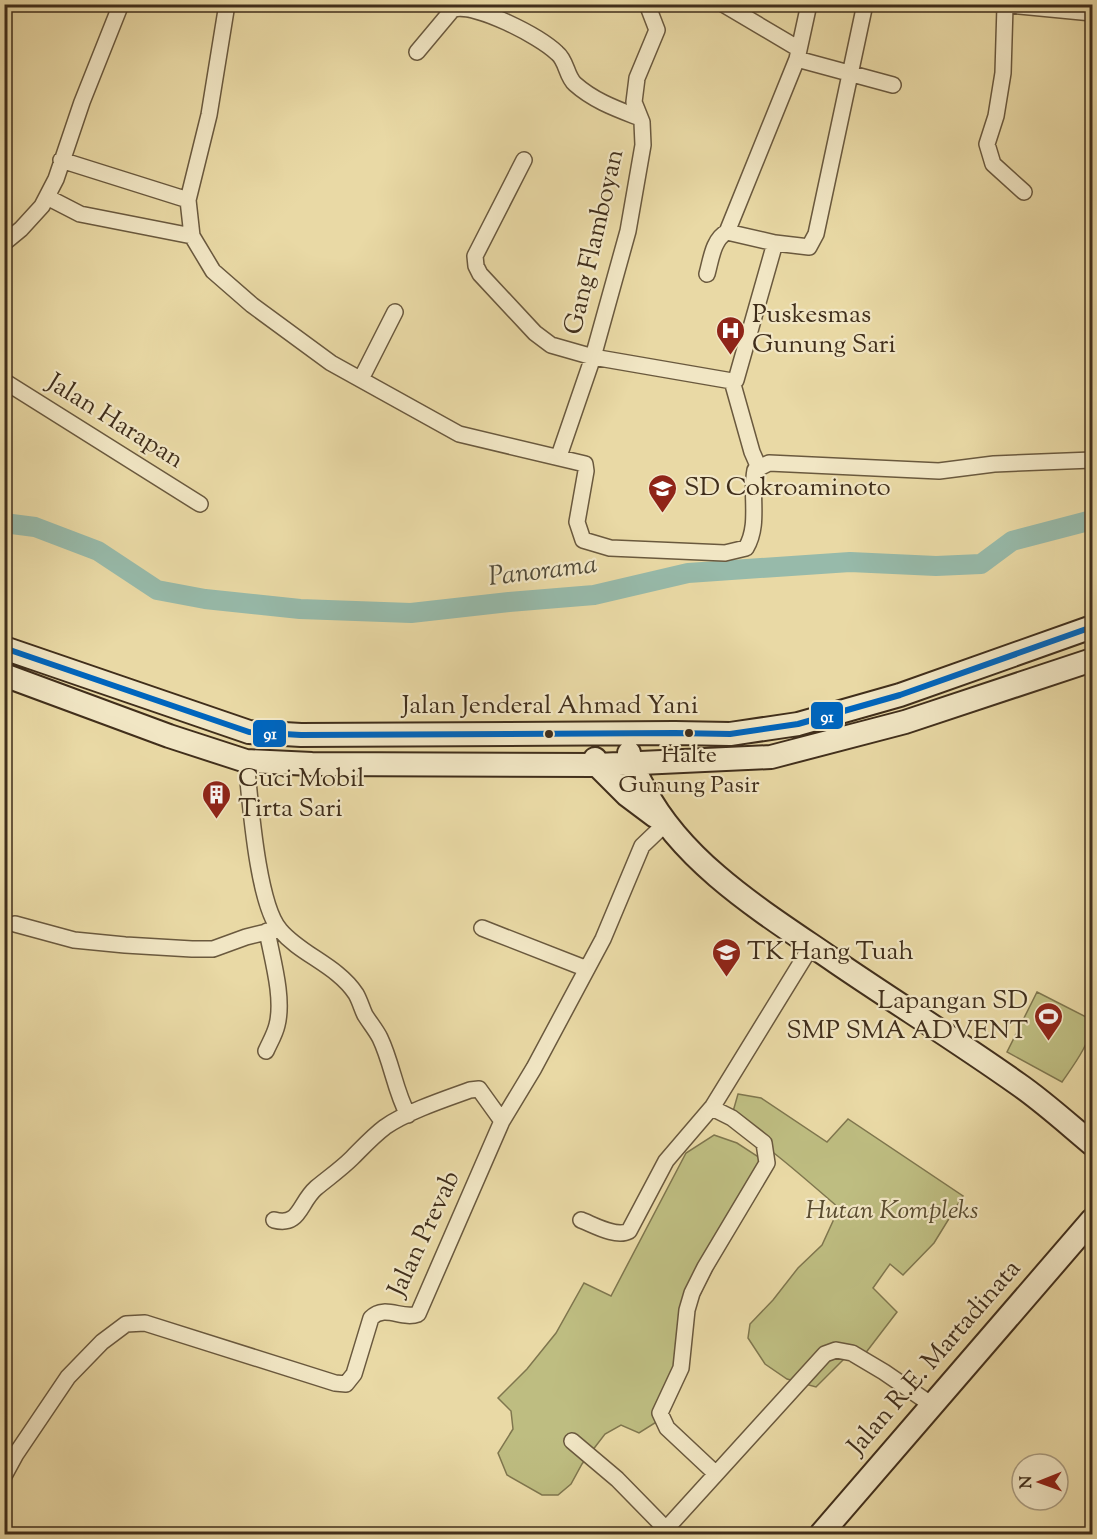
<svg xmlns="http://www.w3.org/2000/svg" width="1097" height="1539" viewBox="0 0 1097 1539" font-family="'Sorts Mill Goudy',serif">
<rect width="100%" height="100%" fill="#e9d9a5"/>
<filter id="stains"><feTurbulence type="fractalNoise" baseFrequency=".00333" numOctaves="4"/><feColorMatrix values="0 0 0 0 .2 0 0 0 0 .09 0 0 0 0 .02 0 0 0 .5 -.17"/></filter>
<radialGradient id="worn" r=".72"><stop offset=".6" stop-color="#630" stop-opacity="0"/><stop offset="1" stop-color="#630" stop-opacity=".3"/></radialGradient>
<path fill="#bebd81" stroke="#7f764e" stroke-width="1.5" d="M1037 992 1092 1020C1093 1040 1073 1066 1062 1082L1007 1052Z
M738 1094 761 1098 827 1142 848 1119 963 1196 934 1243 903 1275 890 1264 873 1288 897 1312 861 1359H844L816 1387 787 1379 765 1364 748 1338 750 1324 773 1300 798 1268 822 1245 839 1208C804 1178 769 1146 730 1122Z
M714 1135 737 1143 769 1164 704 1286 686 1326 658 1421 639 1433 621 1425 605 1434 582 1464 571 1484 558 1495H542L507 1475 498 1453 513 1429 511 1411 498 1398 527 1369 556 1333 584 1283 611 1296 686 1153Z"/>
<g fill="none" stroke-linecap="round" stroke-linejoin="round">
<path stroke="#97baaa" stroke-width="20" d="M4 523 35 527 98 551 157 590 205 599 300 609 411 613 509 602 594 595 688 573 850 562 936 566 981 564 1012 541 1092 520"/>
<defs>
<path id="street" d="M723 4 799 49
M999 4 1092 13
M1005 6 1003 73 996 116 987 144 993 164 1024 192
M417 52 453 9C476 3 539 36 557 53 567 61 566 76 575 84 594 101 617 109 640 118
M797 59 893 85
M61 160 188 200 192 236 213 271 252 305 331 363 459 434 585 464 586 471 577 522 583 540 610 548 725 553 746 548C760 525 750 495 755 470L769 463 939 471 994 464 1092 460
M524 160 475 256 476 266 480 274 535 333 551 345 593 357 732 381 736 380 775 243 809 247 816 234 865 4
M47 197 80 214 192 236
M188 200 209 115 227 4
M727 232 797 59 809 4
M4 243 21 229 42 206 56 179 82 102 121 4
M707 274C711 260 713 239 727 232L775 243
M361 379 395 312
M4 381 200 504
M732 381 752 452 759 468
M559 456 593 357 628 231 643 145 642 122 634 102 637 78 657 30 647 4
M246 761C250 797 257 904 280 930 301 955 337 965 356 994 360 1001 362 1009 365 1015 370 1023 376 1030 380 1038 392 1063 395 1091 408 1115
M15 924 74 940 125 945 192 949H213L246 937 279 929
M482 928 587 969
M266 1051C270 1042 275 1034 277 1025 284 998 272 958 267 931
M713 1106 714 1109 732 1118 764 1143 767 1163 705 1267 692 1293 687 1310 681 1368 660 1413 667 1428 715 1473
M274 1220C300 1227 299 1203 316 1188 328 1178 341 1169 352 1158 363 1147 373 1136 385 1127 406 1112 445 1099 470 1090L479 1089 502 1121
M581 1220C594 1225 616 1238 629 1231L666 1161 713 1106 812 945
M572 1441 617 1479 666 1529 825 1354 836 1350 852 1353 884 1372 932 1405
M4 1476 16 1454 68 1377 102 1342 126 1324 145 1323 335 1383 346 1384 354 1374 371 1318C385 1304 402 1320 418 1314L502 1121 534 1068 603 939 642 846 665 824"/>
<path id="secondary" d="M4 648 249 732 301 735 675 733 730 734 798 724 900 695 1092 627
M4 675 169 736 246 761 312 764 597 765 771 757 905 722 1092 660
M629 753C632 767 638 778 645 790 685 866 768 915 836 962 896 1003 959 1042 1018 1084 1044 1102 1068 1124 1092 1144
M595 759 597 765 627 795 655 816
M821 1534 1092 1220"/>
</defs>
<use href="#street" stroke="#6a593e" stroke-width="18"/>
<use href="#secondary" stroke="#402e1b" stroke-width="26"/>
<use href="#street" stroke="#f1e6c4" stroke-width="15"/>
<use href="#secondary" stroke="#f1e6c4" stroke-width="22"/>
<defs>
<path id="bus-1" d="M4 648 249 732 301 735 675 733 730 734 798 724 900 695 1092 627"/>
</defs>
<use href="#bus-1" stroke="#f1e6c4" stroke-width="10"/>
<use href="#bus-1" stroke="#0065bd" stroke-width="6"/>
</g>
<defs>
<symbol id="hospital-pin" viewBox="-11 -11 22 30"><path d="M0 17L-7.5 6A9.5 9.5 0 1 1 7.5 6Z" fill="#8f2418" stroke="#f1e6c4"/><path d="M-5-5h3v3.5h4V-5h3V5h-3V1.5h-4V5h-3Z" fill="#fff"/></symbol>
<symbol id="school-pin" viewBox="-11 -11 22 30"><path d="M0 17L-7.5 6A9.5 9.5 0 1 1 7.5 6Z" fill="#8f2418" stroke="#f1e6c4"/><path d="M0-5L7-2L0 1L-7-2ZM-4 1L0 2.5L4 1V4Q0 6-4 4Z" fill="#fff"/></symbol>
<symbol id="building-pin" viewBox="-11 -11 22 30"><path d="M0 17L-7.5 6A9.5 9.5 0 1 1 7.5 6Z" fill="#8f2418" stroke="#f1e6c4"/><path d="M-4-6H4V6H1V3H-1V6H-4ZM-2.5-4.3h1.7v1.8h-1.7ZM.8-4.3h1.7v1.8H.8ZM-2.5-1h1.7V.8h-1.7ZM.8-1h1.7V.8H.8Z" fill="#fff"/></symbol>
<symbol id="stadium-pin" viewBox="-11 -11 22 30"><path d="M0 17L-7.5 6A9.5 9.5 0 1 1 7.5 6Z" fill="#8f2418" stroke="#f1e6c4"/><path d="M0-5a6.5 5 0 1 0 0 10a6.5 5 0 1 0 0-10ZM-3.5-1.8h7v3.6h-7Z" fill="#fff"/></symbol>
</defs>
<g fill-rule="evenodd">
<use href="#hospital-pin" x="714" y="314" width="33" height="45"/>
<use href="#school-pin" x="646" y="472" width="33" height="45"/>
<use href="#building-pin" x="200" y="778" width="33" height="45"/>
<use href="#school-pin" x="710" y="936" width="33" height="45"/>
<use href="#stadium-pin" x="1032" y="1000" width="33" height="45"/>
</g>
<g fill="#402e1b" stroke="#f1e6c4" stroke-width="2">
<circle cx="689" cy="733" r="5"/>
<circle cx="549" cy="734" r="5"/>
</g>
<g text-anchor="middle" dominant-baseline="central" stroke-width="4.5" stroke-linejoin="round" paint-order="stroke">
<g font-size="24" fill="#402e1b" stroke="#f1e6c4">
<text x="689" y="756">Halte<tspan x="689" dy="30">Gunung Pasir</tspan></text>
</g>
<g font-size="26" fill="#402e1b" stroke="#f1e6c4">
<text transform="translate(595 242) rotate(-77)">Gang Flamboyan</text>
<text transform="translate(115 422) rotate(32)">Jalan Harapan</text>
<text x="550" y="706">Jalan Jenderal Ahmad Yani</text>
<text transform="translate(425 1234) rotate(-65)">Jalan Prevab</text>
<text transform="translate(935 1358) rotate(-49)">Jalan R.E. Martadinata</text>
</g>
<g font-size="26" fill="#402e1b" stroke="#f1e6c4" text-anchor="start">
<text x="752" y="315">Puskesmas<tspan x="752" dy="30">Gunung Sari</tspan></text>
<text x="684" y="488">SD Cokroaminoto</text>
<text x="238" y="779">Cuci Mobil<tspan x="238" dy="30">Tirta Sari</tspan></text>
<text x="747" y="952">TK Hang Tuah</text>
<text x="1028" y="1001" text-anchor="end">Lapangan SD<tspan x="1028" dy="30">SMP SMA ADVENT</tspan></text>
</g>
<g font-size="26" font-style="italic" fill="#594b2f" stroke="#f1e6c4">
<text x="892" y="1211">Hutan Kompleks</text>
</g>
<g font-size="27" font-style="italic" fill="#514a38" stroke="#f1e6c4">
<text transform="translate(543 572) rotate(-7)">Panorama</text>
</g>
</g>
<g stroke="#f1e6c4" stroke-width="2">
<rect x="810" y="701" width="34" height="29" rx="6" fill="#0065bd"/>
<rect x="252" y="719" width="35" height="29" rx="6" fill="#0065bd"/>
</g>
<g font-size="16" text-anchor="middle" font-weight="bold" fill="#fff">
<text x="827" y="722">91</text>
<text x="270" y="739">91</text>
</g>
<rect width="1097" height="1539" fill="none" stroke="#e9d9a5" stroke-width="24"/>
<rect x="6" y="6" width="1085" height="1527" fill="none" stroke="#402e1b" stroke-width="3"/>
<rect x="12" y="12" width="1073" height="1515" fill="none" stroke="#402e1b" stroke-width="1.5"/>
<g transform="translate(1040 1482) rotate(269)"><circle r="28" fill="#f1e6c4" stroke="#aa9c80" stroke-width="1.5"/>
<path d="M0-4.5L10 22L0 15L-10 22Z" fill="#8f2418"/>
<text y="-9" font-size="16" font-weight="bold" text-anchor="middle" fill="#402e1b">N</text>
</g>
<rect width="100%" height="100%" filter="url(#stains)"/>
<rect width="100%" height="100%" fill="url(#worn)"/>
</svg>
